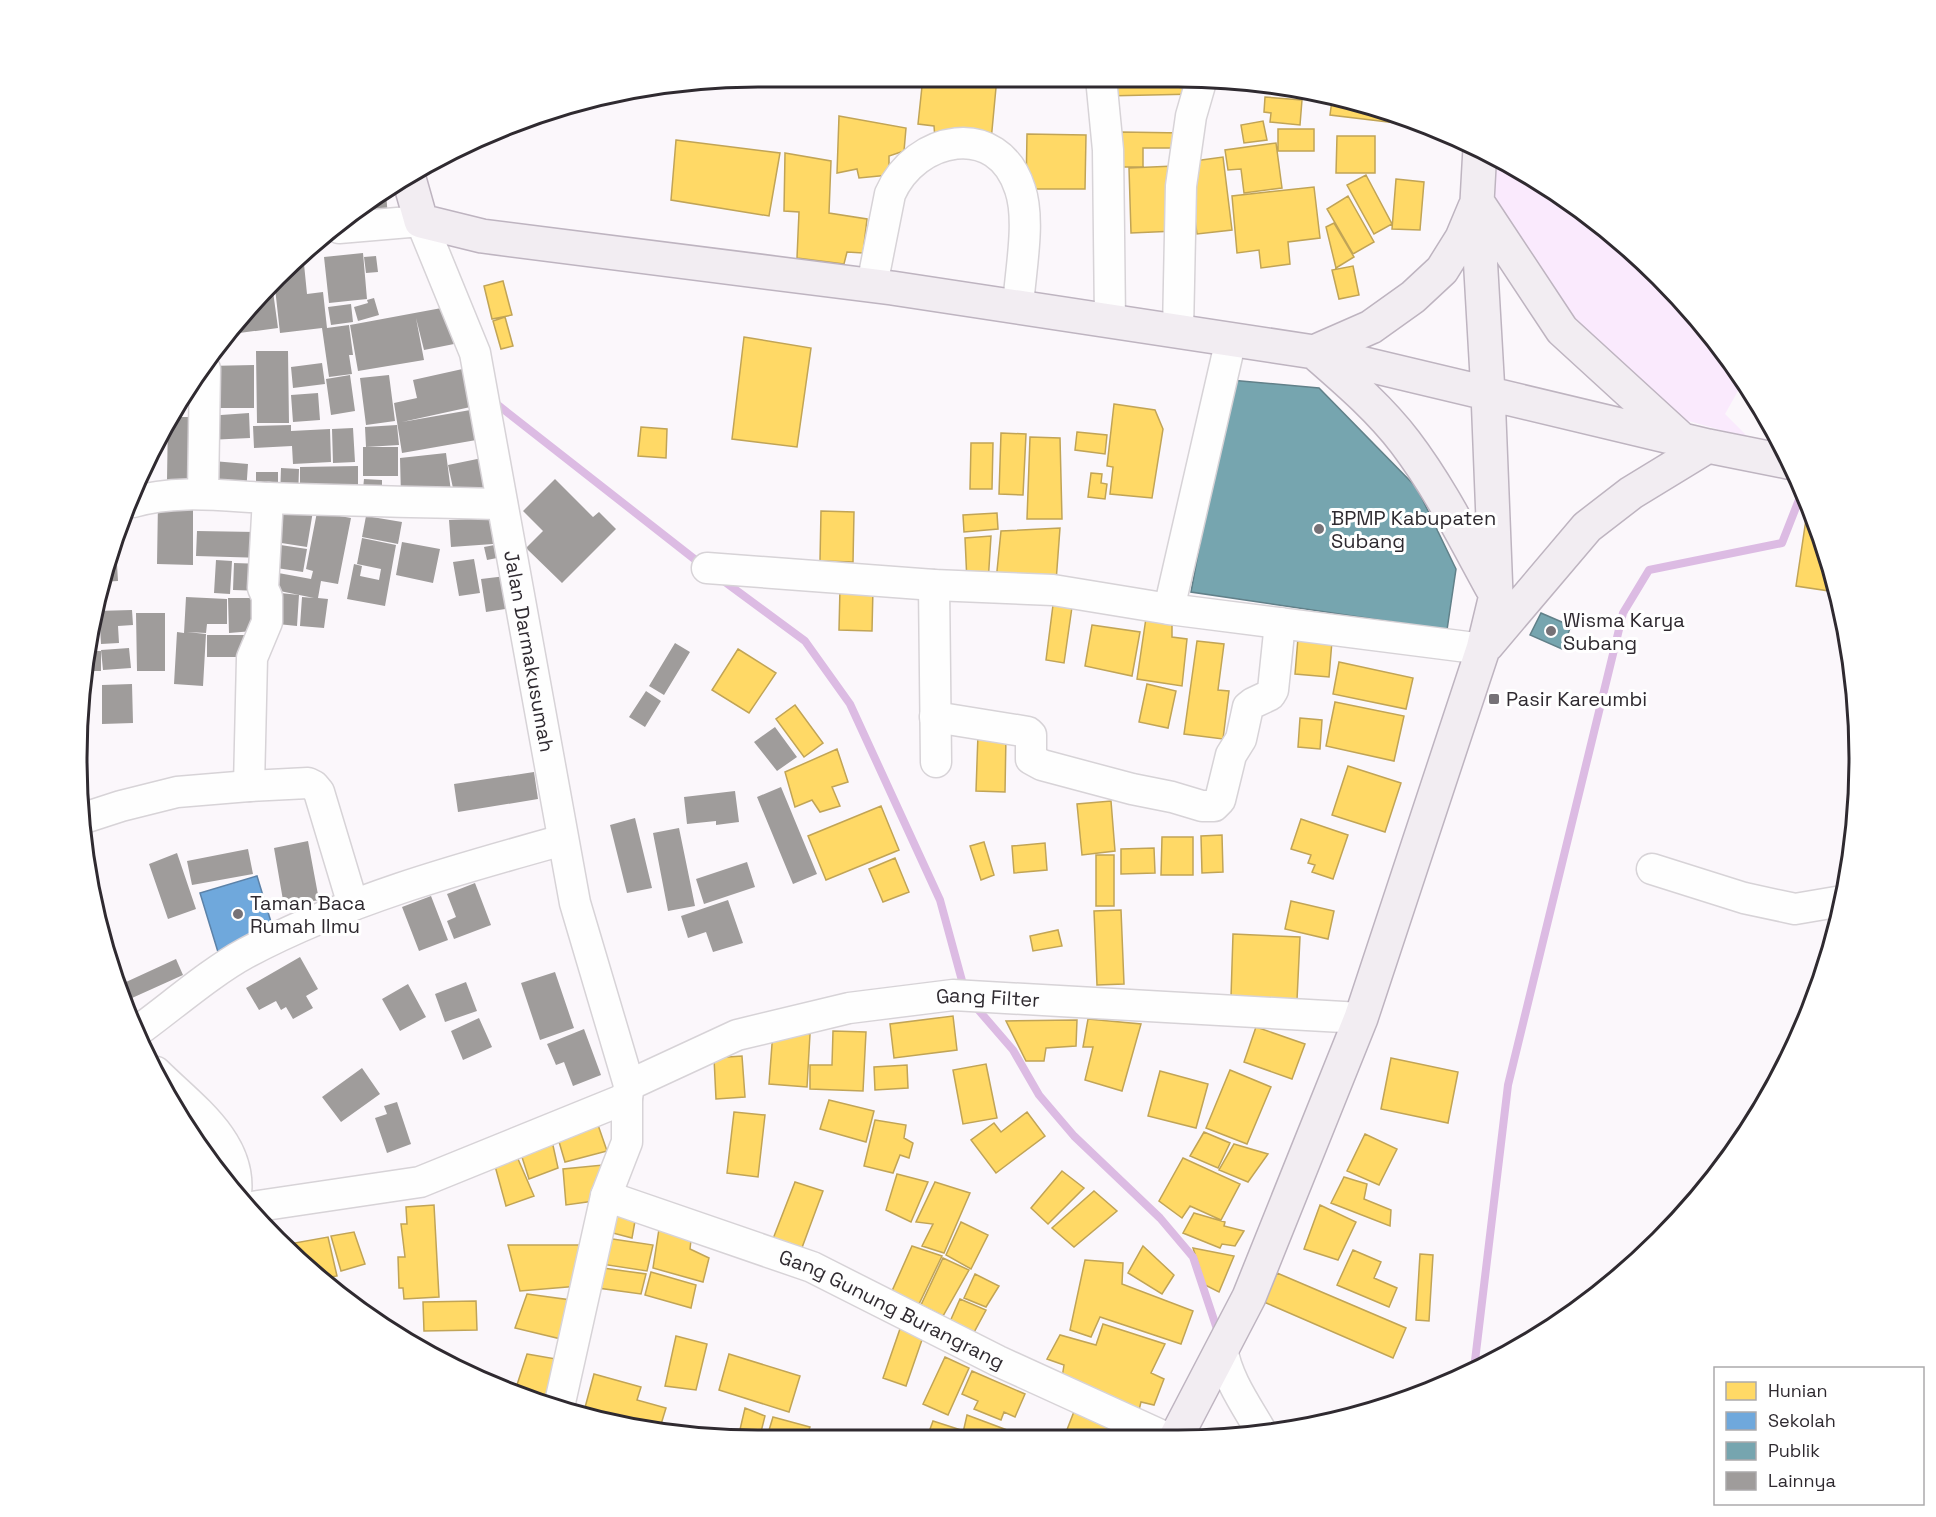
<svg xmlns="http://www.w3.org/2000/svg" width="1936" height="1517" viewBox="0 0 1936 1517" font-family="'Space Grotesk',sans-serif">
<rect width="100%" height="100%" fill="#fbf7fb"/>
<path fill="#faeafd" d="M1493 155 1593 218 1690 309 1743 382 1725 414 1749 438 1685 420 1572 320 1492 200Z"/>
<path fill="#ffd966" stroke="#c1a456" stroke-width="1.5" d="M923 77H997L991 141 935 138 934 126 918 124Z
M1105 78H1196V94L1105 96Z
M1265 97 1302 100 1300 125 1270 122 1271 113 1264 112Z
M1332 100 1396 113 1404 116V124L1330 115Z
M839 116 906 128 904 151 889 156V175L859 178 857 169 837 173Z
M1263 121 1267 140 1244 143 1241 125Z
M1278 129H1314V151H1278Z
M1121 132 1183 133 1182 148H1143V167H1121Z
M1027 134 1086 135 1085 189H1026Z
M1337 136H1375V173H1336Z
M676 140 780 153 769 216 671 200Z
M1276 143 1282 188 1244 193 1241 169 1228 170 1225 150Z
M785 153 831 161 829 213 867 219 863 253 847 252 844 264 797 258 799 212 784 211Z
M1223 157 1232 230 1197 234 1187 162Z
M1174 166 1176 231 1131 233 1129 168Z
M1366 175 1392 224 1374 234 1347 185Z
M1396 179 1424 182 1420 230 1392 229Z
M1314 187 1320 238 1288 242 1290 264 1261 268 1259 250 1237 253 1232 196Z
M1348 196 1374 242 1353 254 1327 209Z
M1334 223 1354 257 1336 268 1326 227Z
M1353 266 1359 295 1339 299 1332 270Z
M503 281 512 315 492 319 484 286Z
M505 317 513 346 501 349 493 321Z
M744 337 811 348 797 447 732 439Z
M1114 404 1155 410 1163 429 1152 498 1110 494 1113 467 1107 466Z
M641 427 667 429 666 458 638 456Z
M1077 432 1107 435 1105 454 1075 450Z
M1001 433 1026 434 1023 495 999 494Z
M1030 437 1060 438 1062 519H1027Z
M971 443H993L992 489H970Z
M1091 473 1102 474 1101 483 1107 484 1105 499 1088 497Z
M1808 506 1823 539 1836 592 1796 586Z
M821 511 854 512 853 562 820 561Z
M997 513 998 529 964 532 963 515Z
M1060 528 1056 582 996 581 1001 531Z
M991 536 988 583 967 582 965 538Z
M840 588H873L872 631 839 630Z
M1053 605 1072 607 1064 663 1046 660Z
M1146 618 1172 622V637L1187 639 1182 686 1137 679Z
M1092 625 1140 632 1132 676 1085 666Z
M1298 638 1332 641 1329 677 1295 674Z
M1197 641 1224 644 1218 690 1229 691 1223 739 1184 734Z
M738 649 776 673 749 713 712 690Z
M1339 662 1413 678 1406 709 1333 694Z
M1147 684 1176 691 1168 728 1139 722Z
M1335 702 1404 716 1394 761 1326 746Z
M795 705 823 743 804 757 776 719Z
M1300 718 1322 720 1320 749 1298 747Z
M978 734 1006 735 1005 792 976 791Z
M837 749 848 782 832 787 840 806 820 812 812 800 795 807 785 772Z
M1348 766 1401 783 1385 832 1332 815Z
M1111 801 1115 851 1082 855 1077 804Z
M881 806 899 850 826 880 808 836Z
M1301 819 1348 835 1333 879 1312 872 1315 865 1308 863 1311 855 1291 849Z
M1222 835 1223 872 1202 873 1201 836Z
M1162 837H1193V875H1161Z
M984 842 994 875 981 880 970 846Z
M1045 843 1047 870 1014 873 1012 846Z
M1154 848 1155 873 1121 874V849Z
M1096 855H1114V906H1096Z
M895 858 909 892 883 902 869 869Z
M1291 901 1334 911 1328 939 1285 929Z
M1121 910 1124 984 1097 985 1094 911Z
M1058 930 1062 946 1033 951 1030 936Z
M1233 934 1300 937 1297 1000 1231 997Z
M953 1016 957 1050 894 1058 890 1024Z
M1088 1019 1141 1024 1122 1091 1085 1080 1093 1047H1083Z
M1077 1020 1076 1046 1046 1048 1044 1061H1026L1006 1021Z
M1256 1027 1305 1044 1292 1079 1244 1062Z
M773 1031 810 1034 807 1087 769 1084Z
M833 1031 866 1032 863 1091 810 1089V1065H832Z
M742 1056 745 1097 716 1099 714 1058Z
M1391 1058 1458 1072 1448 1123 1381 1109Z
M986 1064 997 1118 963 1124 953 1070Z
M907 1065 908 1088 875 1090 874 1067Z
M1230 1070 1271 1087 1247 1144 1206 1128Z
M1160 1071 1208 1084 1196 1128 1148 1116Z
M829 1100 874 1111 866 1142 820 1129Z
M734 1112 765 1115 758 1177 727 1173Z
M1027 1112 1045 1136 996 1173 971 1140 994 1123 1001 1132Z
M875 1120 906 1125 904 1138 913 1143 909 1158 900 1155 893 1173 864 1166Z
M597 1122 607 1151 565 1162 557 1135Z
M1204 1132 1230 1143 1218 1168 1190 1156Z
M1365 1134 1397 1149 1379 1185 1347 1171Z
M552 1141 558 1168 529 1179 521 1154Z
M1234 1144 1268 1154 1248 1182 1219 1170Z
M1183 1158 1240 1184 1221 1220 1190 1206 1182 1218 1159 1201Z
M518 1159 534 1196 506 1206 495 1166Z
M603 1165 601 1200 566 1205 563 1169Z
M1062 1171 1084 1188 1048 1224 1031 1208Z
M897 1174 928 1182 911 1222 886 1210Z
M1344 1177 1367 1184 1364 1199 1391 1210 1390 1226 1331 1203Z
M795 1182 823 1191 800 1253 771 1244Z
M935 1182 970 1193 944 1253 922 1246 933 1224 916 1222Z
M1094 1191 1117 1211 1074 1247 1052 1228Z
M614 1203 637 1210 632 1238 609 1232Z
M434 1205 439 1297 404 1299 403 1288H399L398 1257H405L401 1224H407L406 1207Z
M1320 1205 1356 1222 1338 1260 1304 1249Z
M1194 1213 1225 1222 1224 1226 1244 1231 1235 1246 1222 1244 1220 1248 1183 1233Z
M961 1222 988 1235 971 1269 946 1255Z
M659 1229 692 1231 690 1249 709 1258 703 1282 653 1268Z
M354 1232 365 1264 341 1271 331 1236Z
M328 1237 337 1276 325 1278 290 1247 289 1244Z
M606 1238 653 1245 647 1271 601 1264Z
M508 1245H581L579 1286 520 1291Z
M912 1246 942 1256 919 1304 892 1291Z
M1143 1246 1174 1275 1162 1294 1128 1273Z
M1193 1248 1234 1256 1219 1292 1205 1285Z
M1353 1250 1381 1262 1374 1278 1397 1288 1389 1307 1337 1285Z
M1420 1254 1433 1255 1429 1321 1416 1320Z
M943 1258 969 1270 943 1316 921 1305Z
M1085 1260 1123 1263 1122 1284 1193 1311 1181 1344 1100 1317 1091 1337 1070 1330Z
M603 1268 646 1274 641 1294 598 1288Z
M651 1272 696 1285 691 1308 645 1295Z
M1277 1273 1406 1328 1393 1358 1264 1302Z
M975 1274 999 1286 986 1307 964 1298Z
M527 1294 571 1300 561 1339 515 1328Z
M960 1299 986 1310 972 1336 948 1326Z
M476 1301 477 1330 424 1331 423 1302Z
M1103 1324 1165 1344 1151 1373 1164 1379 1154 1405 1141 1402 1137 1418 1061 1384 1064 1365 1047 1359 1060 1335 1096 1345Z
M901 1326 924 1334 906 1386 883 1378Z
M676 1336 707 1344 696 1390 665 1386Z
M527 1354 562 1360 549 1404 514 1394Z
M729 1354 800 1376 789 1412 719 1390Z
M945 1357 969 1368 948 1415 923 1404Z
M972 1371 1025 1394 1015 1417 1004 1412 1001 1420 974 1409 978 1401 962 1394Z
M594 1374 641 1387 637 1400 666 1408 659 1431 626 1427 583 1415Z
M745 1408 765 1416 759 1440 738 1438Z
M1075 1409 1132 1430 1128 1439 1063 1440Z
M967 1415 1007 1430 1002 1440H968L962 1437Z
M773 1417 810 1427 805 1440H766Z
M933 1421 961 1430 957 1440H926Z
M822 1432 851 1440H820Z"/>
<path fill="#6fa8dc" stroke="#5c82a8" stroke-width="1.5" d="M257 876 275 935 218 952 200 893Z"/>
<path fill="#76a5af" stroke="#618089" stroke-width="1.5" d="M1230 380 1319 388 1417 488 1456 569 1447 630 1191 592Z
M1541 613 1571 626 1562 649 1530 635Z"/>
<g fill="none" stroke-linecap="round" stroke-linejoin="round">
<path stroke="#dcbbe3" stroke-width="8" d="M494 402 702 565
M721 579 805 641 850 704 940 900 964 988
M975 1006 1013 1050 1039 1095 1074 1136 1160 1218 1193 1257 1219 1335
M1474 1369 1508 1085 1623 613 1649 570 1782 543 1802 492"/>
</g>
<path fill="#9f9c9b" d="M386 192 388 218 347 222Z
M363 253 367 299 329 303 324 257Z
M376 256 378 272 366 273 364 257Z
M304 264 307 294 323 292 327 328 349 325 353 355H349L352 374 329 377 322 328 280 333 274 279 290 265Z
M270 284H272L278 328 232 334Z
M374 298 379 315 358 321 354 307 368 303 367 300Z
M351 304 353 322 331 325 328 307Z
M447 307 454 344 424 350 416 318 424 360 358 371 350 325Z
M256 351H288L289 423H257Z
M322 363 325 384 293 388 291 367Z
M254 365V408H208V366Z
M467 368 475 406 402 422 476 409 482 439 402 453 394 403 417 398 413 380Z
M350 375 355 411 331 415 326 379Z
M389 375 395 421 366 425 360 378Z
M318 393 320 420 293 422 291 395Z
M249 413 250 438 208 440 207 416Z
M168 417H202L201 480H167Z
M291 425V431L330 429 331 462 293 464 292 446 254 448 253 426Z
M397 425 399 445 366 447 365 427Z
M353 428 355 462 333 463 332 429Z
M363 447H398V476H363Z
M446 453 452 499 401 496 400 458Z
M487 457 495 495 456 502 448 465Z
M213 461 248 464 246 493 210 490Z
M358 466V498L300 497V467Z
M281 468 299 469 298 498 280 497Z
M256 472H278V495H256Z
M364 479 382 480V490L363 489Z
M555 479 593 517 599 512 616 529 562 583 526 548 543 531 523 511Z
M282 499 314 505 307 547 275 542Z
M158 502H193V565L157 564Z
M317 512 351 518 338 584 321 581 318 598 328 599 324 628 300 626 302 597 314 598 270 589 273 572 311 579 313 571 306 569Z
M366 516 402 522 398 544 362 537Z
M492 518 493 544 451 547 449 520Z
M197 531 263 532 262 558 196 556Z
M362 538 396 545 385 606 347 599 354 564 362 566 360 576 379 580 381 569 357 564Z
M402 542 440 549 433 583 396 575Z
M505 543 507 556 487 560 484 547Z
M274 544 307 549 303 572 270 567Z
M474 559 480 593 459 596 453 562Z
M216 560 232 561 230 594 214 593Z
M234 563 262 564 261 591 233 590Z
M107 564H117L118 581 100 582Z
M506 576 511 608 486 612 481 579Z
M271 592 299 595 297 626 268 623Z
M186 597 227 599V624H207L206 633 187 632 206 634 203 686 174 684 177 632 184 633Z
M228 598H264V630L229 633Z
M132 610 133 625 118 626 119 643 101 644 100 627H94L96 611Z
M136 613H165V671H137Z
M207 635H247L246 657H207Z
M675 643 690 652 664 695 649 686Z
M129 648 131 668 103 670 101 650Z
M91 651H101V671H88Z
M132 684 133 723 102 724V685Z
M646 691 661 701 645 727 629 717Z
M775 727 797 757 777 771 754 742Z
M534 772 538 799 458 812 454 784Z
M781 787 817 874 793 884 757 797Z
M735 791 739 822 716 825V821L687 824 684 797Z
M635 818 652 888 627 893 610 825Z
M679 828 695 906 668 911 653 833Z
M308 841 319 900 284 906 274 848Z
M248 849 253 874 192 885 187 861Z
M177 853 196 909 168 919 149 864Z
M747 862 755 887 704 904 696 879Z
M475 883 491 925 454 939 447 921 456 917 447 894Z
M431 896 448 940 419 951 402 907Z
M728 900 743 943 713 952 706 932 688 938 681 916Z
M300 957 318 989 306 996 313 1008 293 1019 286 1007 281 1010 276 1001 259 1010 246 988Z
M176 959 183 975 132 998 126 982Z
M555 972 574 1028 540 1040 521 983Z
M466 982 477 1011 445 1022 435 994Z
M408 984 426 1017 400 1031 382 999Z
M479 1018 492 1047 463 1060 451 1031Z
M584 1029 601 1075 573 1086 564 1062 556 1065 547 1044Z
M362 1068 380 1094 341 1122 322 1097Z
M397 1102 411 1144 387 1153 375 1118 387 1114 384 1106Z"/>
<g fill="none" stroke-linecap="round" stroke-linejoin="round">
<defs>
<g id="minor">
<path d="M1101 78 1108 150 1110 320"/>
<path id="s1" d="M339 228 421 221 475 353 575 903 629 1085 627 1098V1142L606 1196 559 1407"/>
<path d="M872 285 890 194C915 136 998 119 1020 189 1031 221 1020 272 1018 307"/>
<path d="M1178 331 1181 186 1191 116 1202 78"/>
<path d="M203 494 205 369"/>
<path d="M268 498 263 588 267 597V622L252 658 249 786 308 783 314 786 319 792 353 905"/>
<path d="M133 502C177 489 224 496 269 498 347 501 425 502 502 504"/>
<path d="M707 568 934 585 1053 590 1169 609 1483 649"/>
<path d="M934 585 936 762"/>
<path d="M1169 609 1231 339"/>
<path d="M935 717 1028 732 1031 735V759L1042 765 1132 789 1172 797 1202 806H1214L1220 800 1231 755 1241 739 1248 707 1253 703 1270 695 1273 690 1280 623"/>
<path d="M84 818 121 806 177 792 249 786"/>
<path d="M1652 869 1744 898 1795 909 1842 901"/>
<path d="M139 1030C172 1006 211 972 246 953 346 900 455 870 563 840"/>
<path d="M156 1072C190 1106 242 1141 236 1194"/>
<path id="s2" d="M629 1085 737 1035 849 1008 953 995 1361 1018"/>
<path id="s3" d="M606 1196 812 1267 998 1361 1169 1439"/>
<path d="M245 1208 420 1182 627 1098"/>
<path d="M1222 1348C1227 1379 1246 1405 1261 1431"/>
</g>
<path id="major" d="M408 175 421 221 482 236 892 288 1314 352 1708 446 1788 462
M1478 203 1562 330 1680 438
M1475 207 1462 238 1442 270 1413 297 1371 327 1314 352C1346 380 1379 408 1405 442 1440 488 1465 539 1492 588
M1487 645 1587 527 1631 493 1708 446
M1175 1439 1249 1297 1361 1018 1483 649 1496 595 1488 393 1477 202 1480 148"/>
</defs>
<use href="#minor" stroke="#d7d3d7" stroke-width="33"/>
<use href="#major" stroke="#beb4c0" stroke-width="36"/>
<use href="#minor" stroke="#fefefe" stroke-width="30"/>
<use href="#major" stroke="#f2edf2" stroke-width="33"/>
</g>
<g fill="#767277" stroke="#fff" stroke-width="2">
<circle cx="1319" cy="529" r="6"/>
<circle cx="1551" cy="631" r="6"/>
<rect x="1488" y="693" width="12" height="12" rx="3"/>
<circle cx="238" cy="914" r="6"/>
</g>
<g text-anchor="middle" dominant-baseline="central" stroke-width="6" stroke-linejoin="round" paint-order="stroke">
<g font-size="20" fill="#2f2a30" stroke="#fff" text-anchor="start">
<text x="1331" y="518">BPMP Kabupaten<tspan x="1331" dy="23">Subang</tspan></text>
<text x="1563" y="620">Wisma Karya<tspan x="1563" dy="23">Subang</tspan></text>
<text x="1506" y="699">Pasir Kareumbi</text>
<text x="250" y="903">Taman Baca<tspan x="250" dy="23">Rumah Ilmu</tspan></text>
</g>
<g font-size="20" fill="#2f2a30" stroke="#fff">
<text stroke="none"><textPath href="#s1" startOffset="528">Jalan Darmakusumah</textPath></text>
<text stroke="none"><textPath href="#s2" startOffset="374">Gang Filter</textPath></text>
<text stroke="none"><textPath href="#s3" startOffset="308">Gang Gunung Burangrang</textPath></text>
</g>
</g>
<path d="M0 0H1936V1517H0ZM758 87H1178A671 671 0 0 1 1849 758V759A671 671 0 0 1 1178 1430H758A671 671 0 0 1 87 759V758A671 671 0 0 1 758 87Z" fill="#fff" fill-rule="evenodd"/>
<path fill="none" stroke="#2f2a30" stroke-width="3" d="M758 87H1178A671 671 0 0 1 1849 758V759A671 671 0 0 1 1178 1430H758A671 671 0 0 1 87 759V758A671 671 0 0 1 758 87Z"/>
<rect x="1714" y="1367" width="210" height="138" fill="#ffffff" stroke="#acaaac" stroke-width="1.5"/>
<rect x="1726" y="1382" width="30" height="18" fill="#ffd966" stroke="#acaaac" stroke-width="1.5"/>
<text x="1768" y="1397" font-size="18" fill="#2f2a30">Hunian</text>
<rect x="1726" y="1412" width="30" height="18" fill="#6fa8dc" stroke="#acaaac" stroke-width="1.5"/>
<text x="1768" y="1427" font-size="18" fill="#2f2a30">Sekolah</text>
<rect x="1726" y="1442" width="30" height="18" fill="#76a5af" stroke="#acaaac" stroke-width="1.5"/>
<text x="1768" y="1457" font-size="18" fill="#2f2a30">Publik</text>
<rect x="1726" y="1472" width="30" height="18" fill="#9f9c9b" stroke="#acaaac" stroke-width="1.5"/>
<text x="1768" y="1487" font-size="18" fill="#2f2a30">Lainnya</text>
</svg>
